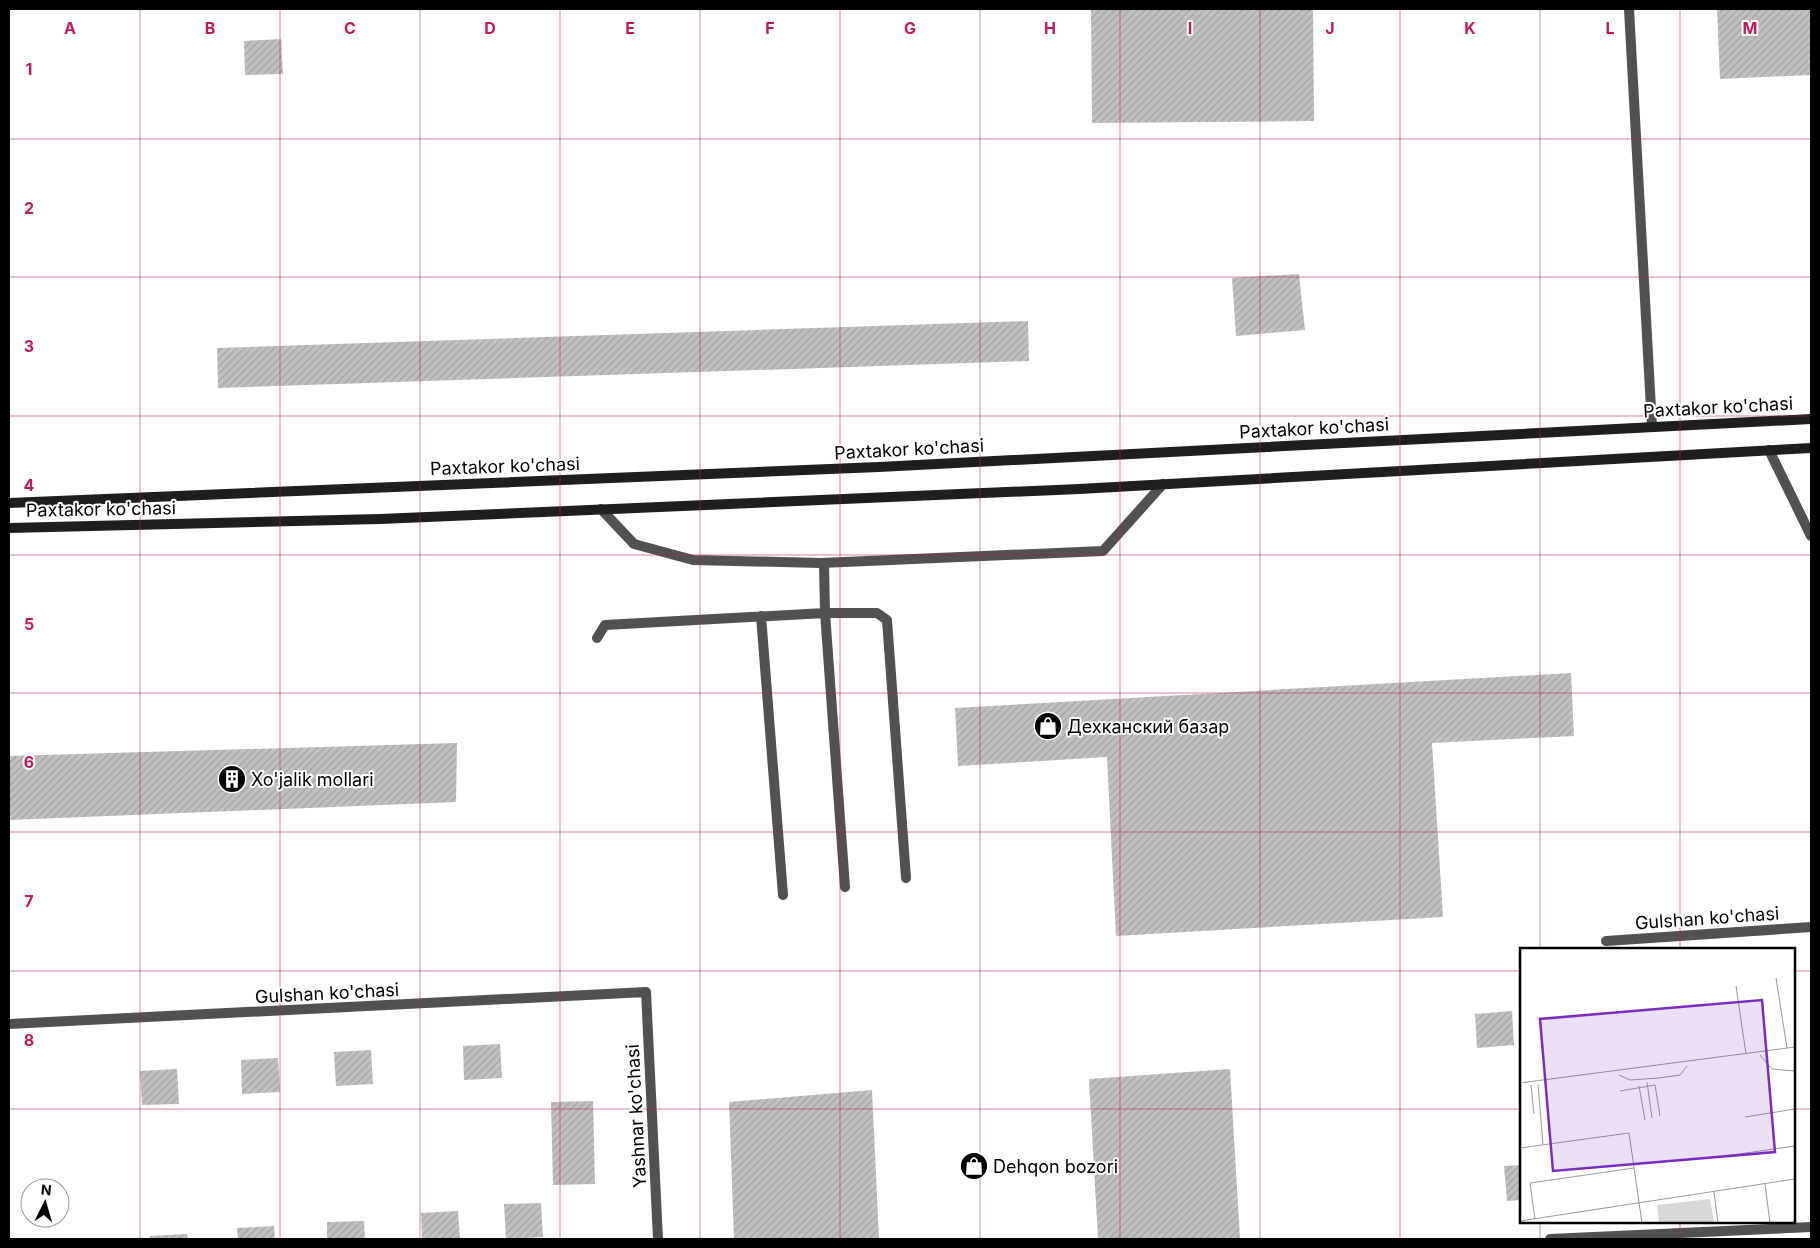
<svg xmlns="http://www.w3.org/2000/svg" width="1820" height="1248" viewBox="0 0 1820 1248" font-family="Inter,sans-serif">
<defs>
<pattern id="building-hatch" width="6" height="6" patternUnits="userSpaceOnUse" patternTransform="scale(1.25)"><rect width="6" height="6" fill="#c0c0c0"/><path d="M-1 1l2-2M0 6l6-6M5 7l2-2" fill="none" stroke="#a3a3a3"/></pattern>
</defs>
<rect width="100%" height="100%" fill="#fff"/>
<path fill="url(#building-hatch)" d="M1091 9H1313L1314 121 1092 123Z
M1717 9H1811V75L1720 79Z
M281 39 283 74 245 75 244 41Z
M1299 274 1305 330 1236 336 1232 278Z
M1028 321 1029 361 218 388 217 348Z
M1571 673 1574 736 1432 743 1443 917 1116 936 1107 757 958 766 955 708Z
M457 743 456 802 9 820V756Z
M1512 1011 1514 1045 1477 1048 1475 1014Z
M500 1044 502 1078 464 1080 463 1046Z
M371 1050 373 1084 336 1086 334 1052Z
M278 1058 280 1092 242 1094 241 1060Z
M177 1069 179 1104 142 1105 140 1071Z
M1230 1069 1240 1239H1098L1089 1079Z
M872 1090 879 1239H734L729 1102Z
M593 1101 595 1184 553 1185 551 1102Z
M1521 1165V1200L1507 1201 1504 1166Z
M541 1203 543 1237 506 1239 504 1204Z
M458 1211 460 1239H422L421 1213Z
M364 1221 365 1239H327V1222Z
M274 1226 275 1239H238L237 1228Z
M187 1234 188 1239H150V1236Z"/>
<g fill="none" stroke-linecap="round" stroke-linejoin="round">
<path stroke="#515151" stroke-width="10" d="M1629 9 1652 427
M1769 450 1811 536
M601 509 634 544 693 560 821 563 1103 551 1163 484
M824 563 825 613 845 887
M761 616 783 895
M597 638 605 625 825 613H877L887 620 906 878"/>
<path stroke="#515151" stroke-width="10" d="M1606 941 1811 927
M9 1024 646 992 658 1239
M1550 1239 1811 1227"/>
<path stroke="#1e1e1e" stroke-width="10" d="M9 503 879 467 1811 419
M9 528 380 519 1079 489 1811 448"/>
</g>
<path fill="none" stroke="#c2185b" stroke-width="1" stroke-opacity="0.55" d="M140 9V1239M280 9V1239M420 9V1239M560 9V1239M700 9V1239M840 9V1239M980 9V1239M1120 9V1239M1260 9V1239M1400 9V1239M1540 9V949M1680 9V949M9 139H1811M9 277H1811M9 416H1811M9 555H1811M9 693H1811M9 832H1811M9 971H1521M1794 971H1811M9 1109H1521M1794 1109H1811M1540 1222V1239M1680 1222V1239"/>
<defs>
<symbol id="shop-disc" viewBox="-11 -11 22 22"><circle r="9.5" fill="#000" stroke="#fff"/><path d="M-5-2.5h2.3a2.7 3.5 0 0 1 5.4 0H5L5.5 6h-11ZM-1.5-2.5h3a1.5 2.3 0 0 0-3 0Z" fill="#fff"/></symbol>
<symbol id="building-disc" viewBox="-11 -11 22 22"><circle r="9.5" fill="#000" stroke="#fff"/><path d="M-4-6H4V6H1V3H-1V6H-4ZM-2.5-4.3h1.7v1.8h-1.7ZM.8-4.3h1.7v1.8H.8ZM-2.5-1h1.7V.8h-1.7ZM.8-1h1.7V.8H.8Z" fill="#fff"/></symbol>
</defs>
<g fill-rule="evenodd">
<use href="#shop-disc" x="1032" y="710" width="32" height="32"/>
<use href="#building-disc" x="216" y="763" width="32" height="32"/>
<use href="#shop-disc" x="958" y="1150" width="32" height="32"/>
</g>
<g text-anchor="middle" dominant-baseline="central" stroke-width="4" stroke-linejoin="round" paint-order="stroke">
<g font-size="18" fill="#000" stroke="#fff">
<text transform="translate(1718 407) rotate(-3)">Paxtakor ko'chasi</text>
<text transform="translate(1314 428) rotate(-3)">Paxtakor ko'chasi</text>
<text transform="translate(909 449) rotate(-3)">Paxtakor ko'chasi</text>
<text transform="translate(505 466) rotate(-2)">Paxtakor ko'chasi</text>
<text transform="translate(101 509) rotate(-1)">Paxtakor ko'chasi</text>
<text transform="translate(1707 918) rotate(-4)">Gulshan ko'chasi</text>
<text transform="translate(327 993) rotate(-3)">Gulshan ko'chasi</text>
<text transform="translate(636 1116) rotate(-93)">Yashnar ko'chasi</text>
</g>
<g font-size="18" fill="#000" stroke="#fff" text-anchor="start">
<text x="1067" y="726">Дехканский базар</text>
<text x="251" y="779">Xo'jalik mollari</text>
<text x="993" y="1166">Dehqon bozori</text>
</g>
</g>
<g transform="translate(1520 948)">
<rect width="275" height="275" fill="#fff"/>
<path d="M190 251 194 275H139L137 257Z" fill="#d8d8d8"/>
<path fill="none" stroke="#999" stroke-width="1" d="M256 30 267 100M216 38 226 106M240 107 252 121 275 123M99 127 110 132 139 130 160 127 167 118M127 134 132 170M0 135 275 99M18 136 23 197M11 137 14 166M119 138 125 172M100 143 135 137 140 168M225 169 275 161M0 200 109 185 122 275M198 209 275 198M245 236 250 275M194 244 198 275M15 271 10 235 114 220M0 273 275 231"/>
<path fill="#7b2cbf" fill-opacity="0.15" stroke="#7b2cbf" stroke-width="2.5" d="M242 52 255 204 33 223 20 71Z"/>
<rect width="275" height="275" fill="none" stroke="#000" stroke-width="2.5"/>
</g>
<g font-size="16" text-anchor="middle" font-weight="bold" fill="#c2185b" stroke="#fff" stroke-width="4" stroke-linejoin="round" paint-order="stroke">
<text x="70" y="34">A</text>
<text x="210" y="34">B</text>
<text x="350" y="34">C</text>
<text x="490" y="34">D</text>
<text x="630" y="34">E</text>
<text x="770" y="34">F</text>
<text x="910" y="34">G</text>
<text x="1050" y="34">H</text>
<text x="1190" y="34">I</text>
<text x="1330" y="34">J</text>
<text x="1470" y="34">K</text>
<text x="1610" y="34">L</text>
<text x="1750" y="34">M</text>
<text x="29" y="75">1</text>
<text x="29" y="214">2</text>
<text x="29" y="352">3</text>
<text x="29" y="491">4</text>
<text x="29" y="630">5</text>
<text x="29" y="768">6</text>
<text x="29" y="907">7</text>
<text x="29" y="1046">8</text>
</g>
<rect width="1820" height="1248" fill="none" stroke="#000000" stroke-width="20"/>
<g transform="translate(45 1203) rotate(5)"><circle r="24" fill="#ffffff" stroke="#999999"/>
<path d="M0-4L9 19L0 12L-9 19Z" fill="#000000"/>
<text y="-8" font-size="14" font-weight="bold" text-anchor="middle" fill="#000000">N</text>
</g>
</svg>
